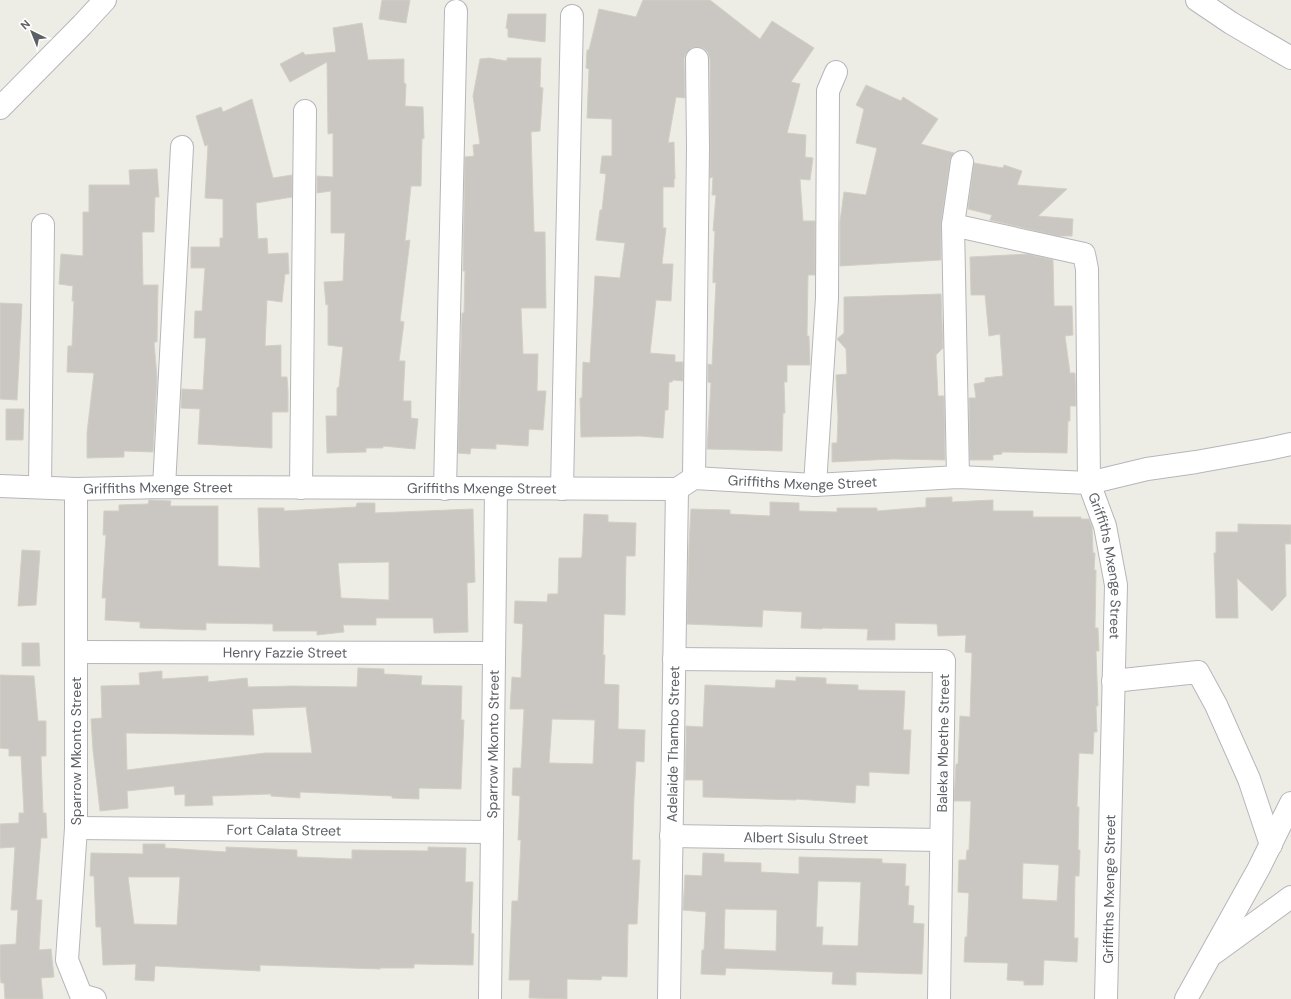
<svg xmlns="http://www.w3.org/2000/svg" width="1291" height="999" viewBox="0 0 1291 999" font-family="'DM Sans',sans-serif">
<rect width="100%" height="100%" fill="#eeede5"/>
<path fill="#cac7c2" stroke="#d3cfc3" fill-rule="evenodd" d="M382 0H410L406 23 379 19Z
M643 0H710L760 39 772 21 814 48 791 82 800 84 787 133 806 135 805 157 813 158 810 180 800 179 803 221H815V275H808L807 336H809L810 365H787V382H784L785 413H783L782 451 707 449 711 383 708 382V364L712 365 716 282 713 283V272L715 231H713L716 195H712L713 177 710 178V59L708 52 703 48 697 47 691 48 686 53 684 59 685 98 676 97 668 143 674 142 675 179H674V187H663V228H666L662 264H673L671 301 656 300 650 353 675 355V362H683V381L673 380 672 382H669L668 410H665L663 438 640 436 581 437 580 398H582L583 362 590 363 595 276 620 278 625 243 596 240 600 210H602L606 174 600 173 602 156H612V119L587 118 589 69 586 68 587 50H589L599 9 636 17Z
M508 14H546L545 42 508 37V29L506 28Z
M362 23 368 60 404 59V83L406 84 405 106 423 107 424 139 422 138 421 186H411L405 241 410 240 400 321 404 322 399 361H405L403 401H411V418L418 419 415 449 383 446V448H366V452L327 453 326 416H337V388L339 387 343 347 328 345V304L326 305 324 282 343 281 345 233H331V191L317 193V176L333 177V133L328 134 327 62 290 82 280 64 303 52 305 55 336 52 333 28Z
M489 58 507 61V58H541L540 87 543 88 540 131 531 132 534 232H545L546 308H521L523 354H538L537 391H546L543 430 529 429 528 446 496 444V449L471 448 470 454 458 453 462 313H464L465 271H463L465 157 474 156 473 145 480 144 473 96 480 59Z
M866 85 901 101 903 97 938 119 921 144 954 153 950 160 941 223V260L840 266V222L844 192 866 195 877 148 856 143 864 109 856 105Z
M252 99 273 178 292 175V197L256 203 258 239 267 238 268 254 288 253 289 274H285L282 302 267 300 265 346 281 345V377H287L288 392V412H272V448L198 444 200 409 181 408 182 389 203 390 206 338H194L195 311H202L205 268H191V247H220V238H223V199L205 198 208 145 205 146 196 116 221 107 223 112Z
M974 163 1003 168 1004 165 1022 171 1017 185 1067 189 1038 216 1073 219 1072 236H1058L990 220 992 215 968 209Z
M157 169 159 197H155L154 232H142L143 285H158L157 342H154L157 378 153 452 124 451V457L87 458V433L94 373 67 372 68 346H72L74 301H72L73 286 59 284 61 254 83 256V212H89V185H130L129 170Z
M1028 254 1053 260 1054 306H1072L1073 335 1065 336 1070 373H1075L1076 406H1070V421H1068L1067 453 1002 452V454L993 455V460H970L969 398H976L974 384 985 382V378L1003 376 1000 334 989 336 985 295H971L970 257Z
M941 294 943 348 936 355 938 396H944L945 460 893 459 832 462V443H837L838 418 836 375 847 374 846 349 837 339 844 333V297Z
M0 303 22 304 17 400 0 399Z
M6 409H24L23 440H6Z
M952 497V502L993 500V511H1033V517H1081V519H1089L1092 527 1093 553H1095L1094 570H1096L1095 628H1098L1099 651H1096L1098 706H1096L1097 732H1094L1093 754 1079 753 1077 807H1079L1078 850H1080L1079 876H1075L1074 938H1078L1077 962 1044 960 1043 985H1024V981L1007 980 1008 963 964 962 965 937H967L969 893 958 892 959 860H966L967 850H969L971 801H954L956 764H958L960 716 970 717 972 653 965 652 966 635 938 636 937 624 895 623V640H867L868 629 822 628V629L801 628 802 612 763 610 762 627 687 624 689 544 691 509 730 510V514L770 516V502L799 503V511L837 512V508H877V511L926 507V498ZM1023 863 1059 865 1057 901 1022 899Z
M149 500 171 501 170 506H218V566L260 568 258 508H284V511L356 507 357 503H375V513L473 509 475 582 467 583 468 632 434 633 433 618H376V625H343L344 632 317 635V631H273V624L206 623V630L140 628V622L105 620 106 598H102L106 535H103L104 511H119V505L148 504ZM389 562V600L341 598 338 563Z
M584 514 608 515V522L636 523 635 556H626L625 615 604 614 603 655H605L604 684 619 685 618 729 645 730 644 762 636 761 634 798 632 860H640L637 924H628L627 977 602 976 601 980 567 979V999L529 998 530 980H509L512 901H518L521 840H518L520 796 512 795 513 768H521L524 709H510L512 677 521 678 523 624 514 623 515 601 547 602 548 594H558L559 558H581L582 556ZM552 719 595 720 593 764 549 763Z
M1238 524 1291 525V544H1285L1286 596 1272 611 1237 578 1238 618H1216L1214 553H1216V532H1238Z
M22 550 40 551 36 605 18 606Z
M22 643H39L40 666H22Z
M358 668 384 669V674L422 676 421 685 462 686 461 720H464L461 789 419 788V799L392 798V796L300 792V798L271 796V794L212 796 213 805 185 806V794L175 795 174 786 127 791 128 808 100 811 93 750 91 719 102 718 101 686 140 685 139 673 162 671V679L208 676V682L247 678 248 687 292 686 357 687ZM306 707 312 753H265L127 770 126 733 254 735 252 709Z
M0 675 34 676 38 721H46V756H41L43 813H46L47 838H41L36 900H42L39 950 51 949 54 977 41 978 43 999H5L4 983H1L0 974V945L16 944 18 910H11L15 847 0 848V824L19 823V813H24L21 756H9V749L0 748Z
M796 677 826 678V684L858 685V690L905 691 903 730H911L909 774 869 772V786L856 785 855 803 796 799V800L703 797V780H685L686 741V726L703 727 705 685 775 688 776 680 796 681Z
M143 844H165V848L226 852V847L297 850V857L352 859V850L428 851V847L466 848 465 882H473L471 933 474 934 473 965 414 964V968H380V969L260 965V971L155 966 154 981 135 980 136 964 103 965 101 927H96L94 876H90L91 853 143 854ZM128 877H180L177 925 134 924Z
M703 853 724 854V862L761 863V872L799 874V857L882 859V863L906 864 905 886H909L908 905 914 906 913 923 924 924 922 974 856 972V985L832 984 833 972 726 968 725 975 701 974 702 950H704L706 912 683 910 685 875 702 876ZM818 881 861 882 858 946 822 945 823 927H816ZM725 909 777 910 776 951 724 949Z"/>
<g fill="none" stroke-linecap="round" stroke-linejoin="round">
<defs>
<g id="minor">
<path d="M1197 0 1231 23 1291 58"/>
<path d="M0 108 82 25 105 0"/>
<path id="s1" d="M953 225 1084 254 1087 269 1089 483 1105 526 1116 585 1106 999"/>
<path d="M958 477 953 225 962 162"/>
<path d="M694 478 698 148 697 59"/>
<path d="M815 485 827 298 828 91 836 72"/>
<path id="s2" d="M0 486 76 489 164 487 677 489 694 478 815 485 958 477 1089 483 1147 469 1196 462 1268 449 1291 444"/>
<path d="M40 487 43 225"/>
<path d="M164 487 182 147"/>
<path d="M301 488 305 111"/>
<path d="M76 489V828L67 960 81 995 95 999"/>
<path d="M445 489 456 11"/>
<path d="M562 489 572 16"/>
<path id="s3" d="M76 652 494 653"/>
<path d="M674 659 944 661 939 999"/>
<path d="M1113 681 1198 672 1216 705 1249 779 1271 845"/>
<path id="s4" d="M76 828 492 832"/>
<path id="s5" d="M671 836 941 840"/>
<path d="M1214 953 1291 897"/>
<path id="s6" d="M490 999 496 489"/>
<path id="s7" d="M669 999 677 489"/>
<path d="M1186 999 1259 868 1291 803"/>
</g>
</defs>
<use href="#minor" stroke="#b5b6bb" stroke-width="24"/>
<use href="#minor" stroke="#fff" stroke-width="22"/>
</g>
<g text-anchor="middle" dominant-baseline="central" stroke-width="3" stroke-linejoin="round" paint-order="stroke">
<g font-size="14" fill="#5c5f64" stroke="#fff">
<text stroke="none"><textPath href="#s2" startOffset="806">Griffiths Mxenge Street</textPath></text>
<text stroke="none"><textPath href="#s2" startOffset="158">Griffiths Mxenge Street</textPath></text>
<text stroke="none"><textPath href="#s2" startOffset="482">Griffiths Mxenge Street</textPath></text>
<text stroke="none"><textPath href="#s1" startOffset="449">Griffiths Mxenge Street</textPath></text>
<text stroke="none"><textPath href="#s3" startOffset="209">Henry Fazzie Street</textPath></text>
<text transform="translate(943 743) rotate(-89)">Baleka Mbethe Street</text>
<text stroke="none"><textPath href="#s6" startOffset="255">Sparrow Mkonto Street</textPath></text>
<text stroke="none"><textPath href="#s7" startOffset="255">Adelaide Thambo Street</textPath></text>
<text transform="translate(76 751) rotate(-90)">Sparrow Mkonto Street</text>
<text stroke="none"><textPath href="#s4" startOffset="208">Fort Calata Street</textPath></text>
<text stroke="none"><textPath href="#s5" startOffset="135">Albert Sisulu Street</textPath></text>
<text transform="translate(1109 889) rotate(-89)">Griffiths Mxenge Street</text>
</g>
</g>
<g transform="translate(32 32) rotate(317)" stroke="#ffffff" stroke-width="3" paint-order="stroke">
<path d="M0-3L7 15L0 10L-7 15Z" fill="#5c5f64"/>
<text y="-6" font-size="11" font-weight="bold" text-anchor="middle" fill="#5c5f64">N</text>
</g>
</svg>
